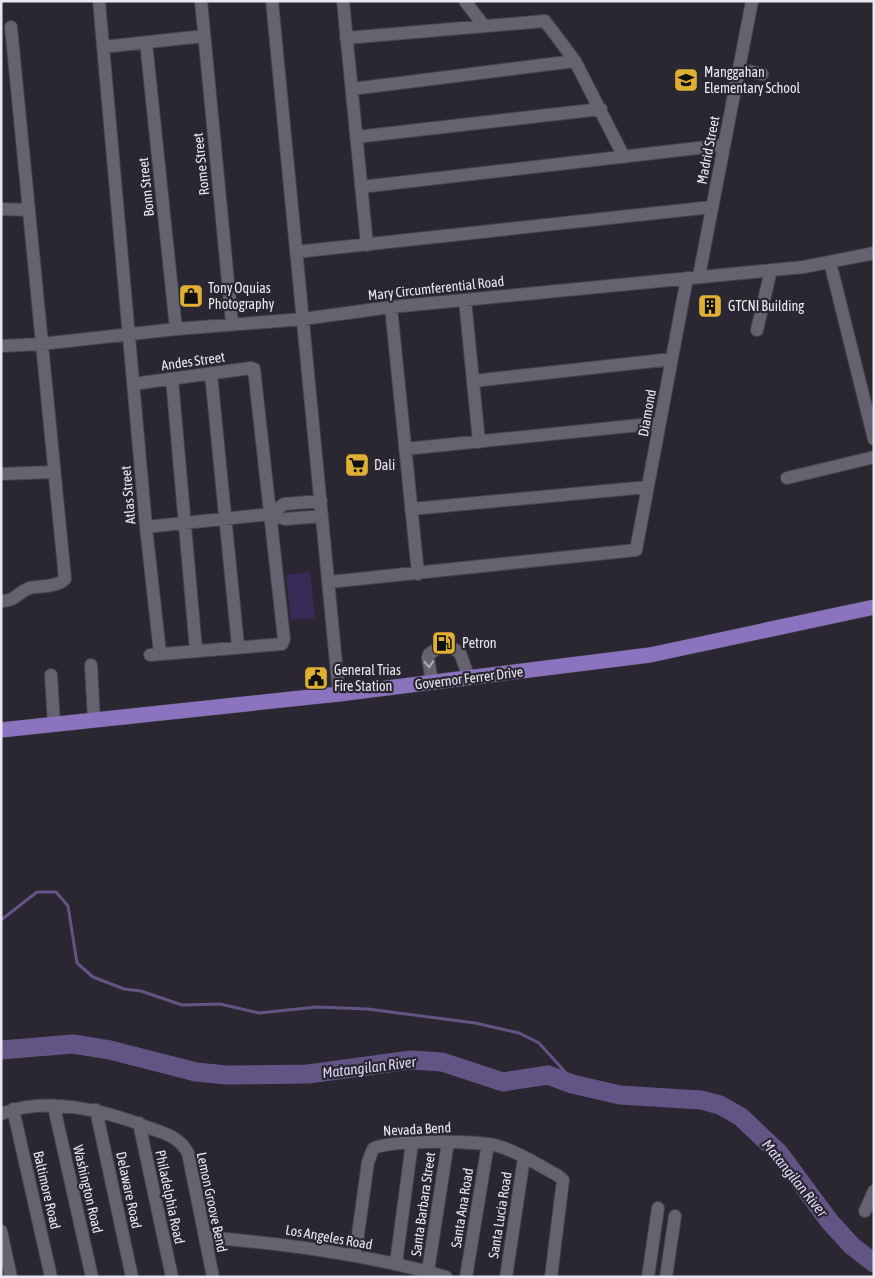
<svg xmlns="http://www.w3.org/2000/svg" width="875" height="1278" viewBox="0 0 875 1278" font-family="'Asap Condensed',sans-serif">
<rect width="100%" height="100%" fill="#2a2732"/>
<path fill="#392b57" d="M310 572 315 618 291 620 286 575Z"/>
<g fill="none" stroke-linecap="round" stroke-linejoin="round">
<path stroke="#625485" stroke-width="3" d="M1 920 37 892H56L68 906 77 963 93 977 124 989 141 991 182 1005 220 1004 259 1013 317 1007 368 1009 475 1023 519 1033 539 1043 567 1074 590 1089"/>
<path stroke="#625485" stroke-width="19" d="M1 1050 73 1044 110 1050 196 1072 227 1075 308 1074 411 1060 442 1062 503 1082 548 1075 572 1084 620 1095 701 1100 720 1105 741 1117 762 1137 779 1153 830 1222 852 1246 874 1263"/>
<defs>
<path id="minor" d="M99 1 146 527 160 653
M201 1 232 323
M272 1 339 694
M343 1 367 245
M465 1 484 26
M346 38 545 21 575 61 624 157
M146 42 176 329
M103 47 204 36
M739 69 762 74
M352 89 575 61
M356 137 601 109
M361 187 724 145
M1 209 28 210
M296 252 712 207
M830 262 874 439
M699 276 752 1
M465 300 479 442
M391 307 418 574
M757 330 771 270
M1 346 41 344 176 329 303 319 391 307 804 267 874 253
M211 374 238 646
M172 379 196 650
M473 381 672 359
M133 384 251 368 254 369 284 639 282 644 150 655
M405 449 660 423
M1 474 53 472
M787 478 874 457
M411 509 648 487
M270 514 284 504 321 501
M146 527 270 514 285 519 322 516
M329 582 636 550 687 278
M1 601C17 601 17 592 30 588 41 586 58 587 65 579L11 27
M451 647 460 653 469 678
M91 665 94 720
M51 675 54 725
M432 682 428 658 429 654 437 649
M54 1107 92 1277
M13 1109 51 1277
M96 1110 132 1277
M1 1114C45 1096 105 1110 147 1127 163 1133 179 1136 188 1153L213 1277
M139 1123 172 1277
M865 1211 874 1191
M1 1231 11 1277
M205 1237C286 1244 367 1254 446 1277
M355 1256 368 1162 373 1149C386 1139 480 1141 498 1146 519 1152 538 1165 557 1175L563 1180 551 1277
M396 1263 412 1143
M428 1271 448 1142
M466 1277 488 1144
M506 1277 524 1158
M648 1277 658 1208
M666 1277 675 1216"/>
<path id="major" d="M1 730 339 694 650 655 874 607"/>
</defs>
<use href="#minor" stroke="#46444d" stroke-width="14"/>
<use href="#major" stroke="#46444d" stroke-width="16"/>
<use href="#minor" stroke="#666370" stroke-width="12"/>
<use href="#major" stroke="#8b73bf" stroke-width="15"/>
</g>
<defs><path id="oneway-chevron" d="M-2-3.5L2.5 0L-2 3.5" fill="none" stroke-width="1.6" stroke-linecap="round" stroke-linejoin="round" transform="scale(1.25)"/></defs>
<use stroke="#aeacb6" href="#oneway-chevron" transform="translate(429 664) rotate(86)"/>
<defs>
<symbol id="school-square" viewBox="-11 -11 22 22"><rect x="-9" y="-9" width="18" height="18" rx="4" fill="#e0b034" stroke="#2a2732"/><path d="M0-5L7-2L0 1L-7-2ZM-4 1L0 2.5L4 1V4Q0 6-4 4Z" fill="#111"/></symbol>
<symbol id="shop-square" viewBox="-11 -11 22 22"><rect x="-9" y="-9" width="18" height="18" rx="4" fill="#e0b034" stroke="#2a2732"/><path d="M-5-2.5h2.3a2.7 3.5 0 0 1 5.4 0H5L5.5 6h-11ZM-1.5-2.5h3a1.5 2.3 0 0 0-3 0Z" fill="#111"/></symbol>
<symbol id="building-square" viewBox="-11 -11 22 22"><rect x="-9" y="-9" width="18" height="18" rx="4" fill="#e0b034" stroke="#2a2732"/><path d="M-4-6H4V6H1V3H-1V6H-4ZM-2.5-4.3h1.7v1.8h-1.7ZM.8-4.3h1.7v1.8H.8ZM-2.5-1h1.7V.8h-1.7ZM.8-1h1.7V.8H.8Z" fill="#111"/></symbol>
<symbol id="supermarket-square" viewBox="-11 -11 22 22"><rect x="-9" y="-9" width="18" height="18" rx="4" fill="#e0b034" stroke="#2a2732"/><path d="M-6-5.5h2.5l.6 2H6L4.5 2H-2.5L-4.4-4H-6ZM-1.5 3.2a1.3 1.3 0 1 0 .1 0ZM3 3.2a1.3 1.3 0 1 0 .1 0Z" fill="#111"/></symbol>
<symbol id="fuel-square" viewBox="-11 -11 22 22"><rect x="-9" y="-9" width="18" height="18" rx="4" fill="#e0b034" stroke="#2a2732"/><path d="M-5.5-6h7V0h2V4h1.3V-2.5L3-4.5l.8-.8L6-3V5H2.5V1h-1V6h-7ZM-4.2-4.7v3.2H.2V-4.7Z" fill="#111"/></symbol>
<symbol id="civic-square" viewBox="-11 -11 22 22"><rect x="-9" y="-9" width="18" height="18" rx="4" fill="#e0b034" stroke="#2a2732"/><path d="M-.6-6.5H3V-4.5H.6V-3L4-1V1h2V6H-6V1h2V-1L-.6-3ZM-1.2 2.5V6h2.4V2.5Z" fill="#111"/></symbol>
</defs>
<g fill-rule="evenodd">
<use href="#school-square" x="672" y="66" width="28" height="28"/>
<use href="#shop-square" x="177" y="282" width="28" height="28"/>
<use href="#building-square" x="696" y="292" width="28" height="28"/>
<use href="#supermarket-square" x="343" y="451" width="28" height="28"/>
<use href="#fuel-square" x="430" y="629" width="28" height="28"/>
<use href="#civic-square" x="302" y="664" width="28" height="28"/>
</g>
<g text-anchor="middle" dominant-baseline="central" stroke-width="4.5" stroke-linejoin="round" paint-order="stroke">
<g font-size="14" fill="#e9e7ef" stroke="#2a2732" text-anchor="start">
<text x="704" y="72">Manggahan<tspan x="704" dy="16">Elementary School</tspan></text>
<text x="208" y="288">Tony Oquias<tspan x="208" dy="16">Photography</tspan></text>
<text x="728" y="306">GTCNI Building</text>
<text x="374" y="465">Dali</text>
<text x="462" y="643">Petron</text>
<text x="334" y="670">General Trias<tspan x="334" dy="16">Fire Station</tspan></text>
</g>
<g font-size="14" fill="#e9e7ef" stroke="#2a2732">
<text transform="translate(708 150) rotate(-79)">Madrid Street</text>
<text transform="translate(201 164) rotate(-96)">Rome Street</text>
<text transform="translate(146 187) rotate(-96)">Bonn Street</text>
<text transform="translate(436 288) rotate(-6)">Mary Circumferential Road</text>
<text transform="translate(193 361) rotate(-8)">Andes Street</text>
<text transform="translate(647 413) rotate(-80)">Diamond</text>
<text transform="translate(128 495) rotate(-95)">Atlas Street</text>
<text transform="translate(469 678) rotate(-7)">Governor Ferrer Drive</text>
<text transform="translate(417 1129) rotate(-3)">Nevada Bend</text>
<text transform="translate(88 1189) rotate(77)">Washington Road</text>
<text transform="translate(47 1190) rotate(77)">Baltimore Road</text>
<text transform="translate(129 1190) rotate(78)">Delaware Road</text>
<text transform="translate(170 1197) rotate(78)">Philadelphia Road</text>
<text transform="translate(212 1202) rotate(78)">Lemon Groove Bend</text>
<text transform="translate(423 1204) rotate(-82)">Santa Barbara Street</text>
<text transform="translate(462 1208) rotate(-81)">Santa Ana Road</text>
<text transform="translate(500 1215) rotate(-81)">Santa Lucia Road</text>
<text transform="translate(329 1237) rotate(10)">Los Angeles Road</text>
</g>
<g font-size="15" font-style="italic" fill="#ddd6f5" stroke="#2a2732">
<text transform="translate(369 1067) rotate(-7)">Matangilan River</text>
<text transform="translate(795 1178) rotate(51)">Matangilan River</text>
</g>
</g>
<rect width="875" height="1278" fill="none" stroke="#e9e7ef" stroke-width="5"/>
</svg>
